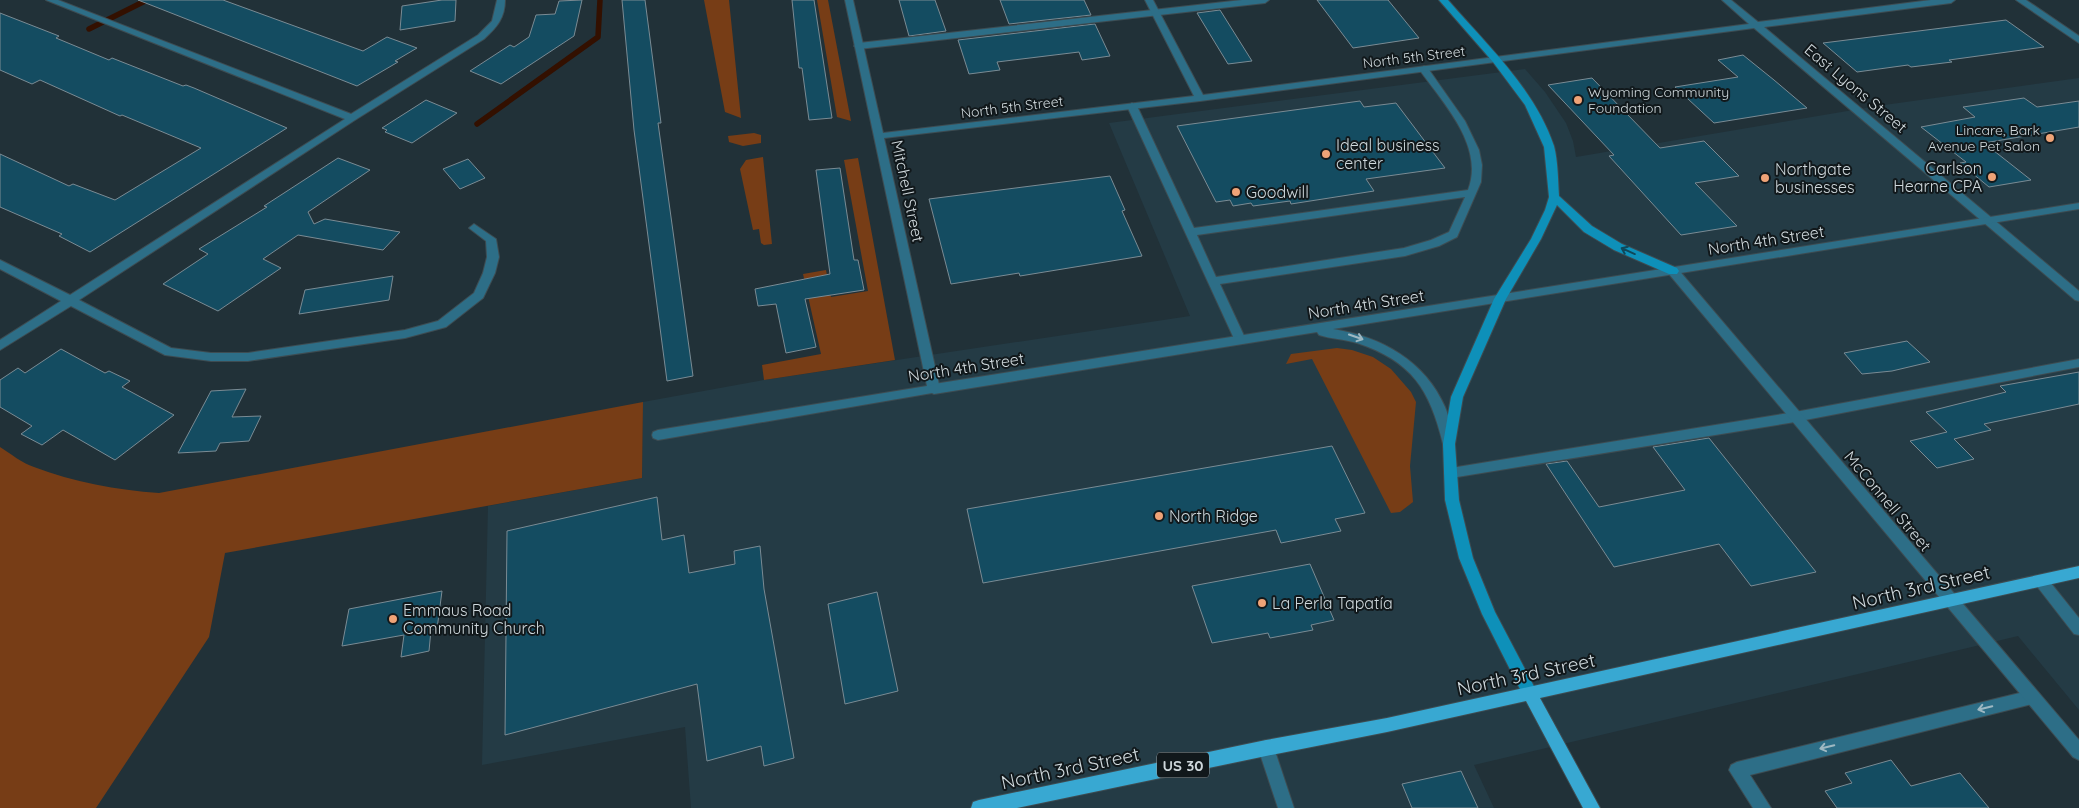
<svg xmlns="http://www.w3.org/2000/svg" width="2079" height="808" viewBox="0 0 2079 808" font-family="Quicksand,sans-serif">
<rect width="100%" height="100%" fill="#213138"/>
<path fill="#243b45" d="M1525 69 1545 92 1566 123 1573 141 1576 157 1877 106 2079 78V710L2018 636 1474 765 1494 808H691L685 727 482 765 488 506 642 478 643 402 764 380 1190 316 1109 123Z"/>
<path fill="#773d16" d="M704 0H729L741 118 725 112Z
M817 0H828L851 121 837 117Z
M754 133 761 135V143L743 146 729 142 728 136Z
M763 157 772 244 764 245 761 243 759 229 753 230 740 169 746 160Z
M858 158 895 360 764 380 762 365 821 354 803 274 826 270 831 297 868 291 844 160Z
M1337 348 1352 350 1373 357 1391 369 1411 392 1416 402 1410 466 1413 502 1400 512 1391 513 1312 359 1286 364 1291 354Z
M643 402 642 478 225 553 209 637 96 808H0V447C11 454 22 463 34 467 73 482 117 490 159 493Z"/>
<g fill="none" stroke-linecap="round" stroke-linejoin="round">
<path stroke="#331000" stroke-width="5.5" d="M89 29 147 0
M477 124 598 37 600 0"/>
</g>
<path fill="#144c61" stroke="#7a8b94" d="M138 0H223L363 51 387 37 417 48 395 61 398 62 357 86Z
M442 0H456L455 21 400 30 402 6Z
M582 0 574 36 501 84 470 71 510 45 514 47 529 37 536 15 555 14 559 1Z
M622 0H645L661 123H658L693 376 667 381 634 130Z
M792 0H814L832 118 809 120 802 68H799Z
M899 0H935L946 31 909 36Z
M1000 0H1084L1091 15 1009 24Z
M1317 0H1388L1419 38 1353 48Z
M1220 10 1252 61 1228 64 1197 13Z
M0 13 59 36 56 38 109 60 112 58 183 86 186 85 194 88 287 128 90 252 59 236 62 234 0 207V154L69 186 73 184 115 200 201 148 122 115 120 116 40 80 32 84 0 70Z
M2006 20 2044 47 1949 60 1952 62 1911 67 1908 65 1857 72 1823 43Z
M1095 24 1110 56 1082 60 1079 52 997 62 1000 70 969 74 958 40Z
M1743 55 1774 80 1807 108 1714 123 1675 87 1738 77 1718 60Z
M1592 78 1660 148 1704 141 1739 176 1695 183 1737 226 1681 235 1609 156 1614 155 1548 85Z
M2024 98 2037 107 2079 101V127L1984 143 2031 180 1989 187 1960 163 1966 162 1921 127 1975 117 1963 107Z
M426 100 457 113 412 143 385 132 387 130 382 128Z
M1360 101 1364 107 1396 103 1445 168 1366 179 1374 191 1291 204 1290 201 1253 206 1251 203 1233 206 1230 200 1216 202 1177 126Z
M338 158 370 170 308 212 314 224 325 219 400 232 383 250 298 235 263 259 281 268 218 311 163 284 208 254 199 249 267 207 264 206Z
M468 159 485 178 460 189 443 169Z
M840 168 854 260H858L864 290 805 299 816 347 786 353 776 304 758 306 755 289 830 274 816 170Z
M1110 176 1125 210 1122 211 1142 256 1020 276 1019 273 951 284 929 199Z
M393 276 389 300 299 314 305 290Z
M1907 341 1930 362 1892 371 1862 374 1844 353Z
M61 349 105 373 109 371 130 381 122 387 174 415 115 460 63 430 42 445 21 434 32 426 0 407V380L18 368 25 373Z
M2079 372V404L1984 424 1991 430 1954 439 1974 459 1937 468 1910 441 1947 432 1926 412 2006 392 2000 386Z
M246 389 232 417 261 416 249 441 220 443 216 451 178 453 211 391Z
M1709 438 1816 572 1751 586 1719 544 1614 567 1546 464 1567 461 1599 507 1685 490 1653 447Z
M1332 446 1365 513 1335 519 1341 531 1281 543 1276 530 983 583 967 509Z
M657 497 662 540 684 535 689 573 735 564 734 551 760 546 764 589 794 758 764 766 761 746 707 761 697 684 505 735 507 531Z
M1310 564 1334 620 1311 625 1313 630 1270 638 1268 633 1212 643 1192 586Z
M442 591 437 629 431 630 429 651 401 657 404 635 342 646 349 609Z
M877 592 898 691 845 704 828 604Z
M1891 760 1911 786 1960 773 1989 808H1837L1825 791 1852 783 1845 773Z
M1461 771 1478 808H1412L1402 784Z"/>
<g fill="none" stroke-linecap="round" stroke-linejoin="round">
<defs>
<path id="service" d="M1242 0H1269L1265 3 859 49 854 46 859 43Z
M1424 66 1427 67 1465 121 1479 150 1482 165 1481 182 1457 237 1439 246 1405 256 1220 284 1246 340 1244 343H1236L1127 106 1132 103 1137 106 1194 228 1468 190C1485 146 1443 103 1419 69ZM1465 197 1449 232 1431 240 1404 248 1216 277 1197 235Z
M2079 359V367L1795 422 1451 478 1446 477 1444 473 1446 469 1451 468 1795 412Z
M2041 575 2046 577 2079 618V635L2074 634 2036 585 2034 581 2036 577Z
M2032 690 2037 692 2040 697 2037 702 2032 704 1750 775 1771 808H1753L1729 770 1731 765 1737 762Z"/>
<path id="minor" d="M46 0H58L351 114 478 35 492 21 497 0H505C505 18 497 27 484 39L355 120 79 300 171 348 211 353H248L405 330 438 321 474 293 483 273 487 257 486 241 469 228 474 224 496 239 499 257 495 273 483 298 446 327 405 338 248 361H211L165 355 71 306 0 350V340L61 301 0 269V260L70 295 345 119Z
M845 0H853L883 133 1194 96 1145 0H1153L1203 95 1749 24 1722 0H1731L1758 22 1931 0H1955L1951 3 1764 27 2079 291V301L2075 300 1754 28 1200 101 884 138 940 389 938 392 658 440 653 438 652 435 653 432 658 430 927 386Z
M2016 0H2026L2079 36V43Z
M1673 267 1677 268 2079 740V760L2073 757 1669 274 1667 271 1669 268Z
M1266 740 1272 743 1274 748 1294 808H1278L1258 748 1260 743Z"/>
<path id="tertiary" d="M2079 203V209L1333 329C1382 337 1425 361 1445 407 1450 419 1452 432 1455 444L1454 448H1444L1443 444C1430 390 1412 361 1357 343 1344 339 1331 339 1319 335L1317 332 934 394 930 392 928 389 930 386 934 384Z"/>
<path id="secondary" d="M1439 0H1448C1486 44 1535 89 1554 146 1558 161 1558 180 1559 196L1592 226 1622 244 1677 268 1679 271 1677 274H1669L1614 250 1584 232 1557 205 1541 239 1506 299 1463 397 1455 444 1459 500 1473 558 1495 612 1538 694 1535 699 1530 701 1525 699 1482 614 1459 558 1445 500 1443 444 1451 397 1494 299 1531 239 1545 210 1549 197 1544 147 1525 105 1493 62Z"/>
<path id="primary" d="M2079 566V578L1540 698 1600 808H1583L1526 701 1387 732 1266 756 1017 808H971L973 802 979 800 1266 740 1387 718Z"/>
</defs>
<use href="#service" stroke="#3d4c52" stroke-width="2"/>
<use href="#minor" stroke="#3d4c52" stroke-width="2"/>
<use href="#tertiary" stroke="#3d4c52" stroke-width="2"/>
<use href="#secondary" stroke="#3d4c52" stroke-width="2"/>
<use href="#primary" stroke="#3d4c52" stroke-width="2"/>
<use href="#service" fill="#2d6e87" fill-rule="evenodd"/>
<use href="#minor" fill="#2d6e87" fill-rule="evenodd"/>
<use href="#tertiary" fill="#2d6e87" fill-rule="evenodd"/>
<use href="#secondary" fill="#0e90b9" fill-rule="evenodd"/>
<use href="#primary" fill="#38a8d2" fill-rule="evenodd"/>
</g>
<defs><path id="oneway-shaft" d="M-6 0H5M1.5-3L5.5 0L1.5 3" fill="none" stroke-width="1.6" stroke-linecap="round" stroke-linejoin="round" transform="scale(1.25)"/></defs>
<use stroke="#10485a" href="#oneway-shaft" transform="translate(1628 251) rotate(-156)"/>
<g stroke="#9eb8c2">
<use href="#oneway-shaft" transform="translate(1356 337) rotate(19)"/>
<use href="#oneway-shaft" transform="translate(1985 708) rotate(166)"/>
<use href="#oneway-shaft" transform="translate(1827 747) rotate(166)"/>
</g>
<g fill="#efa377" stroke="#11181b" stroke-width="2">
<circle cx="1578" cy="100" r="5"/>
<circle cx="2050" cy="138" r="5"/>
<circle cx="1326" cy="154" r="5"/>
<circle cx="1992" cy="177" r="5"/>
<circle cx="1765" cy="178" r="5"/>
<circle cx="1236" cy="192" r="5"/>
<circle cx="1159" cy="516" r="5"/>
<circle cx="1262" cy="603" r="5"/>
<circle cx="393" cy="619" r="5"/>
</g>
<g text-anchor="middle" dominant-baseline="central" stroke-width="4" stroke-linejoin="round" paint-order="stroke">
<g font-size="14" fill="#cfd8dc" stroke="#11181b">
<text transform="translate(1414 57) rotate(-7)">North 5th Street</text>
<text transform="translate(1012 107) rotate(-7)">North 5th Street</text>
</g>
<g font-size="14" fill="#cfd8dc" stroke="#11181b" text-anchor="start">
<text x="1588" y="92">Wyoming Community<tspan x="1588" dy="16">Foundation</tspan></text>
<text x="2040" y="130" text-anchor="end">Lincare, Bark<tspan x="2040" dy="16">Avenue Pet Salon</tspan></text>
</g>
<rect fill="#11181b" stroke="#969ea2" stroke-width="1" x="1157" y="752.5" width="52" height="25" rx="4"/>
<g font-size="15" font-weight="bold" fill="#cfd8dc">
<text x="1183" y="765">US 30</text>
</g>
<g font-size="16" fill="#cfd8dc" stroke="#11181b">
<text transform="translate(1856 88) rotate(40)">East Lyons Street</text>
<text transform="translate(908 191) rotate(78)">Mitchell Street</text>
<text transform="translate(1766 240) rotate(-9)">North 4th Street</text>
<text transform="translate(1366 304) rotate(-9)">North 4th Street</text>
<text transform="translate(966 367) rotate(-9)">North 4th Street</text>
<text transform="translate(1888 501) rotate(50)">McConnell Street</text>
</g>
<g font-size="16" fill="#cfd8dc" stroke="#11181b" text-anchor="start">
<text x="1336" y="145">Ideal business<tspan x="1336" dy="18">center</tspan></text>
<text x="1982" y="168" text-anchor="end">Carlson<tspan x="1982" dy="18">Hearne CPA</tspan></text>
<text x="1775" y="169">Northgate<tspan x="1775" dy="18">businesses</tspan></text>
<text x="1246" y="192">Goodwill</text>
<text x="1169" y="516">North Ridge</text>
<text x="1272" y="603">La Perla Tapatía</text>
<text x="403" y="610">Emmaus Road<tspan x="403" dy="18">Community Church</tspan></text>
</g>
<g font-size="19" fill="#cfd8dc" stroke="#11181b">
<text transform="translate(1921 587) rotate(-13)">North 3rd Street</text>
<text transform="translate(1526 674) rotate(-12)">North 3rd Street</text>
<text transform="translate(1070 768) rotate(-12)">North 3rd Street</text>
</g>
</g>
</svg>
